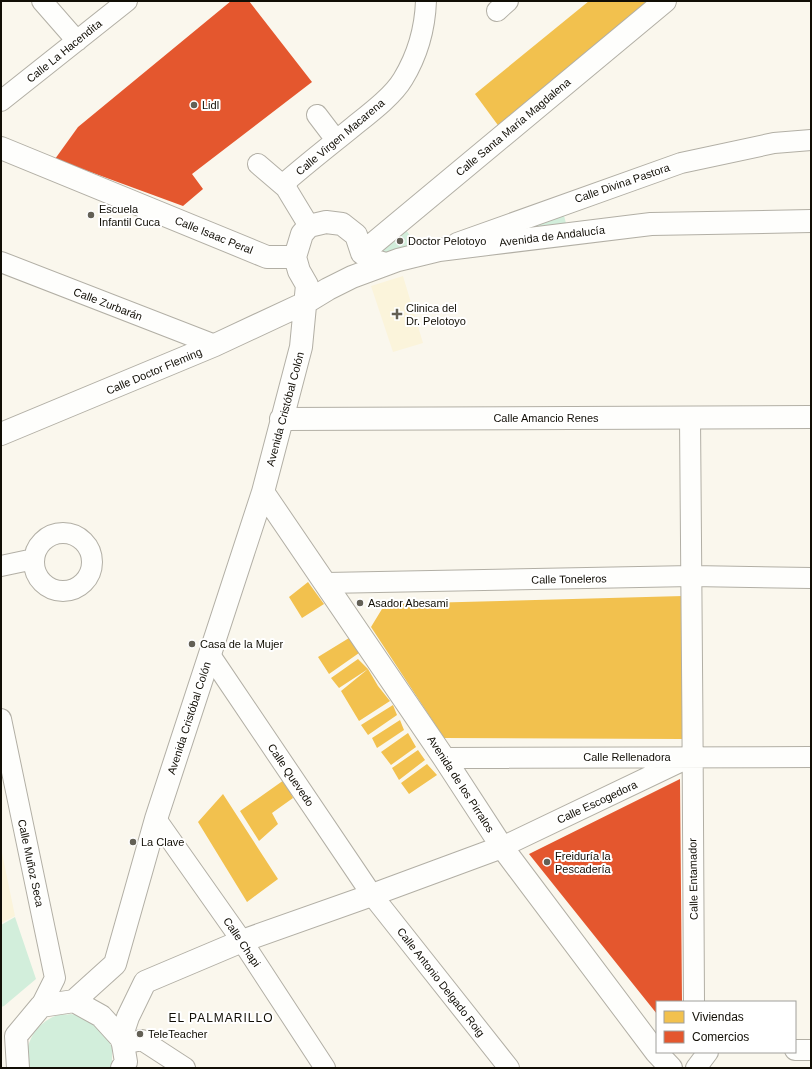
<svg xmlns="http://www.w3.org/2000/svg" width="812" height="1069" viewBox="0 0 812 1069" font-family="Helvetica,sans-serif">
<rect width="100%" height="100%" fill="#faf7ed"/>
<path fill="#fbf4db" d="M403 276 423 343 393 352 371 286Z
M1 848 15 916 1 923Z"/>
<path fill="#d2eedb" d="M562 208 568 231 505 235Z
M404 227 417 246 371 256Z
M15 917 36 979 4 1006 1 1007V925Z
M71 1014 85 1017 106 1034 112 1048V1062L110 1068H28C23 1046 34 1025 55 1016 60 1014 66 1015 71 1014Z"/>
<path fill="#f2c14e" d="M589 1H654L500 128 475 94Z
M308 582 324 604 302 618 289 597Z
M683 596 682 739 444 738 371 627 385 604Z
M349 638 359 653 329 674 318 657Z
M358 659 368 669 339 688 331 678Z
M368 669 378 686 390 701 359 721 341 691Z
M393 705 397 715 368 735 361 725Z
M400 720 404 730 377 748 372 738Z
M408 733 416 747 391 765 381 752Z
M418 750 425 760 399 780 392 768Z
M427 764 437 775 409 794 401 783Z
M284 780 293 798 272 813 278 824 259 841 240 811Z
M223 794 278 879 247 902 198 822Z"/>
<path fill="#e4572e" d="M231 1H249L312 82 192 174 203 189 183 206 55 159 78 127Z
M680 779 682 1002H657V1014L529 854Z"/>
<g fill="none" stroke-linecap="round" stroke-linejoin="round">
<defs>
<path id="street" d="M42 1 77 41
M497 11 508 1
M1 101 127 1
M317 115 336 140
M258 164 286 188
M309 226 286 188 288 180C310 161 332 144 354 126 369 114 393 96 403 79 417 56 425 28 426 1
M457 243 681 163 774 143 811 140
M1 262 215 345
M690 418C693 613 692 807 694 1002
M34 562a29 29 0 1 1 58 0a29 29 0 1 1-58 0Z
M1 566 34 559
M326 583 692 576 811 578
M210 655 372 895 509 1068
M1 719 55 978 41 1006
M444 758 811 757
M156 819 242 941 325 1068
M502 847 686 759
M123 1044 142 1040 185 1068
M795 1050H811
M696 1068 708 1052"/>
<path id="secondary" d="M1 148 267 257H295
M362 253 665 1
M281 419 811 417
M1 434 215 345 305 303 328 289 352 277 398 260 439 250 651 224 811 221
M263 492 444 758 502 847 656 1052 671 1068
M74 1001 115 964 156 819 263 492 301 347 307 285 299 271 295 257 302 234 309 226 326 222 342 224 356 235 362 253 372 260 386 264
M121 1038 128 1017 145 982 242 941 372 895 502 847
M18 1068 16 1036 41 1006 74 1001 101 1016 121 1038 123 1044 126 1062 122 1068"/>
</defs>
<use href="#street" stroke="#b2afa5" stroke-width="22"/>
<use href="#secondary" stroke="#b2afa5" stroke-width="24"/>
<use href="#street" stroke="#fefefc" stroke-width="20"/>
<use href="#secondary" stroke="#fefefc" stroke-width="22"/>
</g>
<g fill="#636056" stroke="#fff" stroke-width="1.5">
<circle cx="194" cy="105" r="4"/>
<circle cx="91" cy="215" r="4"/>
<circle cx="400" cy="241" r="4"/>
<path d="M395 308h4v4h4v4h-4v4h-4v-4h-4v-4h4z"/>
<circle cx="360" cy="603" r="4"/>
<circle cx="192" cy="644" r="4"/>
<circle cx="133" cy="842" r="4"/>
<circle cx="547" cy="862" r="4"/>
<circle cx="140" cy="1034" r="4"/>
</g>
<g text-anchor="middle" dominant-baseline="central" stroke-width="4" stroke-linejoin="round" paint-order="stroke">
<g font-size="11" fill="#110e05" stroke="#fff">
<text transform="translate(64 51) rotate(-39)">Calle La Hacendita</text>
<text transform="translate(513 127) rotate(-40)">Calle Santa María Magdalena</text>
<text transform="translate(340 137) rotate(-40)">Calle Virgen Macarena</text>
<text transform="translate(622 183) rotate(-19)">Calle Divina Pastora</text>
<text transform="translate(214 235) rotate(22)">Calle Isaac Peral</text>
<text transform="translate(552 236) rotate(-7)">Avenida de Andalucía</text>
<text transform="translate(108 304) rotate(21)">Calle Zurbarán</text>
<text transform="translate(154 371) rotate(-23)">Calle Doctor Fleming</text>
<text transform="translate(285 409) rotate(-75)">Avenida Cristóbal Colón</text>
<text x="546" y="418">Calle Amancio Renes</text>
<text transform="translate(569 579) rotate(-1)">Calle Toneleros</text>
<text transform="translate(189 718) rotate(-72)">Avenida Cristóbal Colón</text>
<text x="627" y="757">Calle Rellenadora</text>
<text transform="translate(291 775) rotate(56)">Calle Quevedo</text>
<text transform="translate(461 784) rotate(57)">Avenida de los Pirralos</text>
<text transform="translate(597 802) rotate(-25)">Calle Escogedora</text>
<text transform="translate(31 863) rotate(78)">Calle Muñoz Seca</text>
<text transform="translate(693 879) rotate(-91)">Calle Entamador</text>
<text transform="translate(242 942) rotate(56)">Calle Chapi</text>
<text transform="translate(441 982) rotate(52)">Calle Antonio Delgado Roig</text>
</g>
<g font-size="11" fill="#110e05" stroke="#fff" text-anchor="start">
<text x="202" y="105">Lidl</text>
<text x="99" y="209">Escuela<tspan x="99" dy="13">Infantil Cuca</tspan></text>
<text x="408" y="241">Doctor Pelotoyo</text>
<text x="406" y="308">Clinica del<tspan x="406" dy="13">Dr. Pelotoyo</tspan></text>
<text x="368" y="603">Asador Abesami</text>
<text x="200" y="644">Casa de la Mujer</text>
<text x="141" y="842">La Clave</text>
<text x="555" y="856">Freiduría la<tspan x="555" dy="13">Pescadería</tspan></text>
<text x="148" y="1034">TeleTeacher</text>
</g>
<g font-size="12" letter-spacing="1" fill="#110e05" stroke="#fff">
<text x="221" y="1018">EL PALMARILLO</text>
</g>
</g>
<rect width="812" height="1069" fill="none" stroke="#110e05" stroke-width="4"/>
<rect x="656" y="1001" width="140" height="52" fill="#ffffff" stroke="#a09f9b"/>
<rect x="664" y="1011" width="20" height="12" fill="#f2c14e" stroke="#a09f9b"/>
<text x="692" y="1021" font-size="12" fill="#110e05">Viviendas</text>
<rect x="664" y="1031" width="20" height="12" fill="#e4572e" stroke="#a09f9b"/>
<text x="692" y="1041" font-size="12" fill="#110e05">Comercios</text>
</svg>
